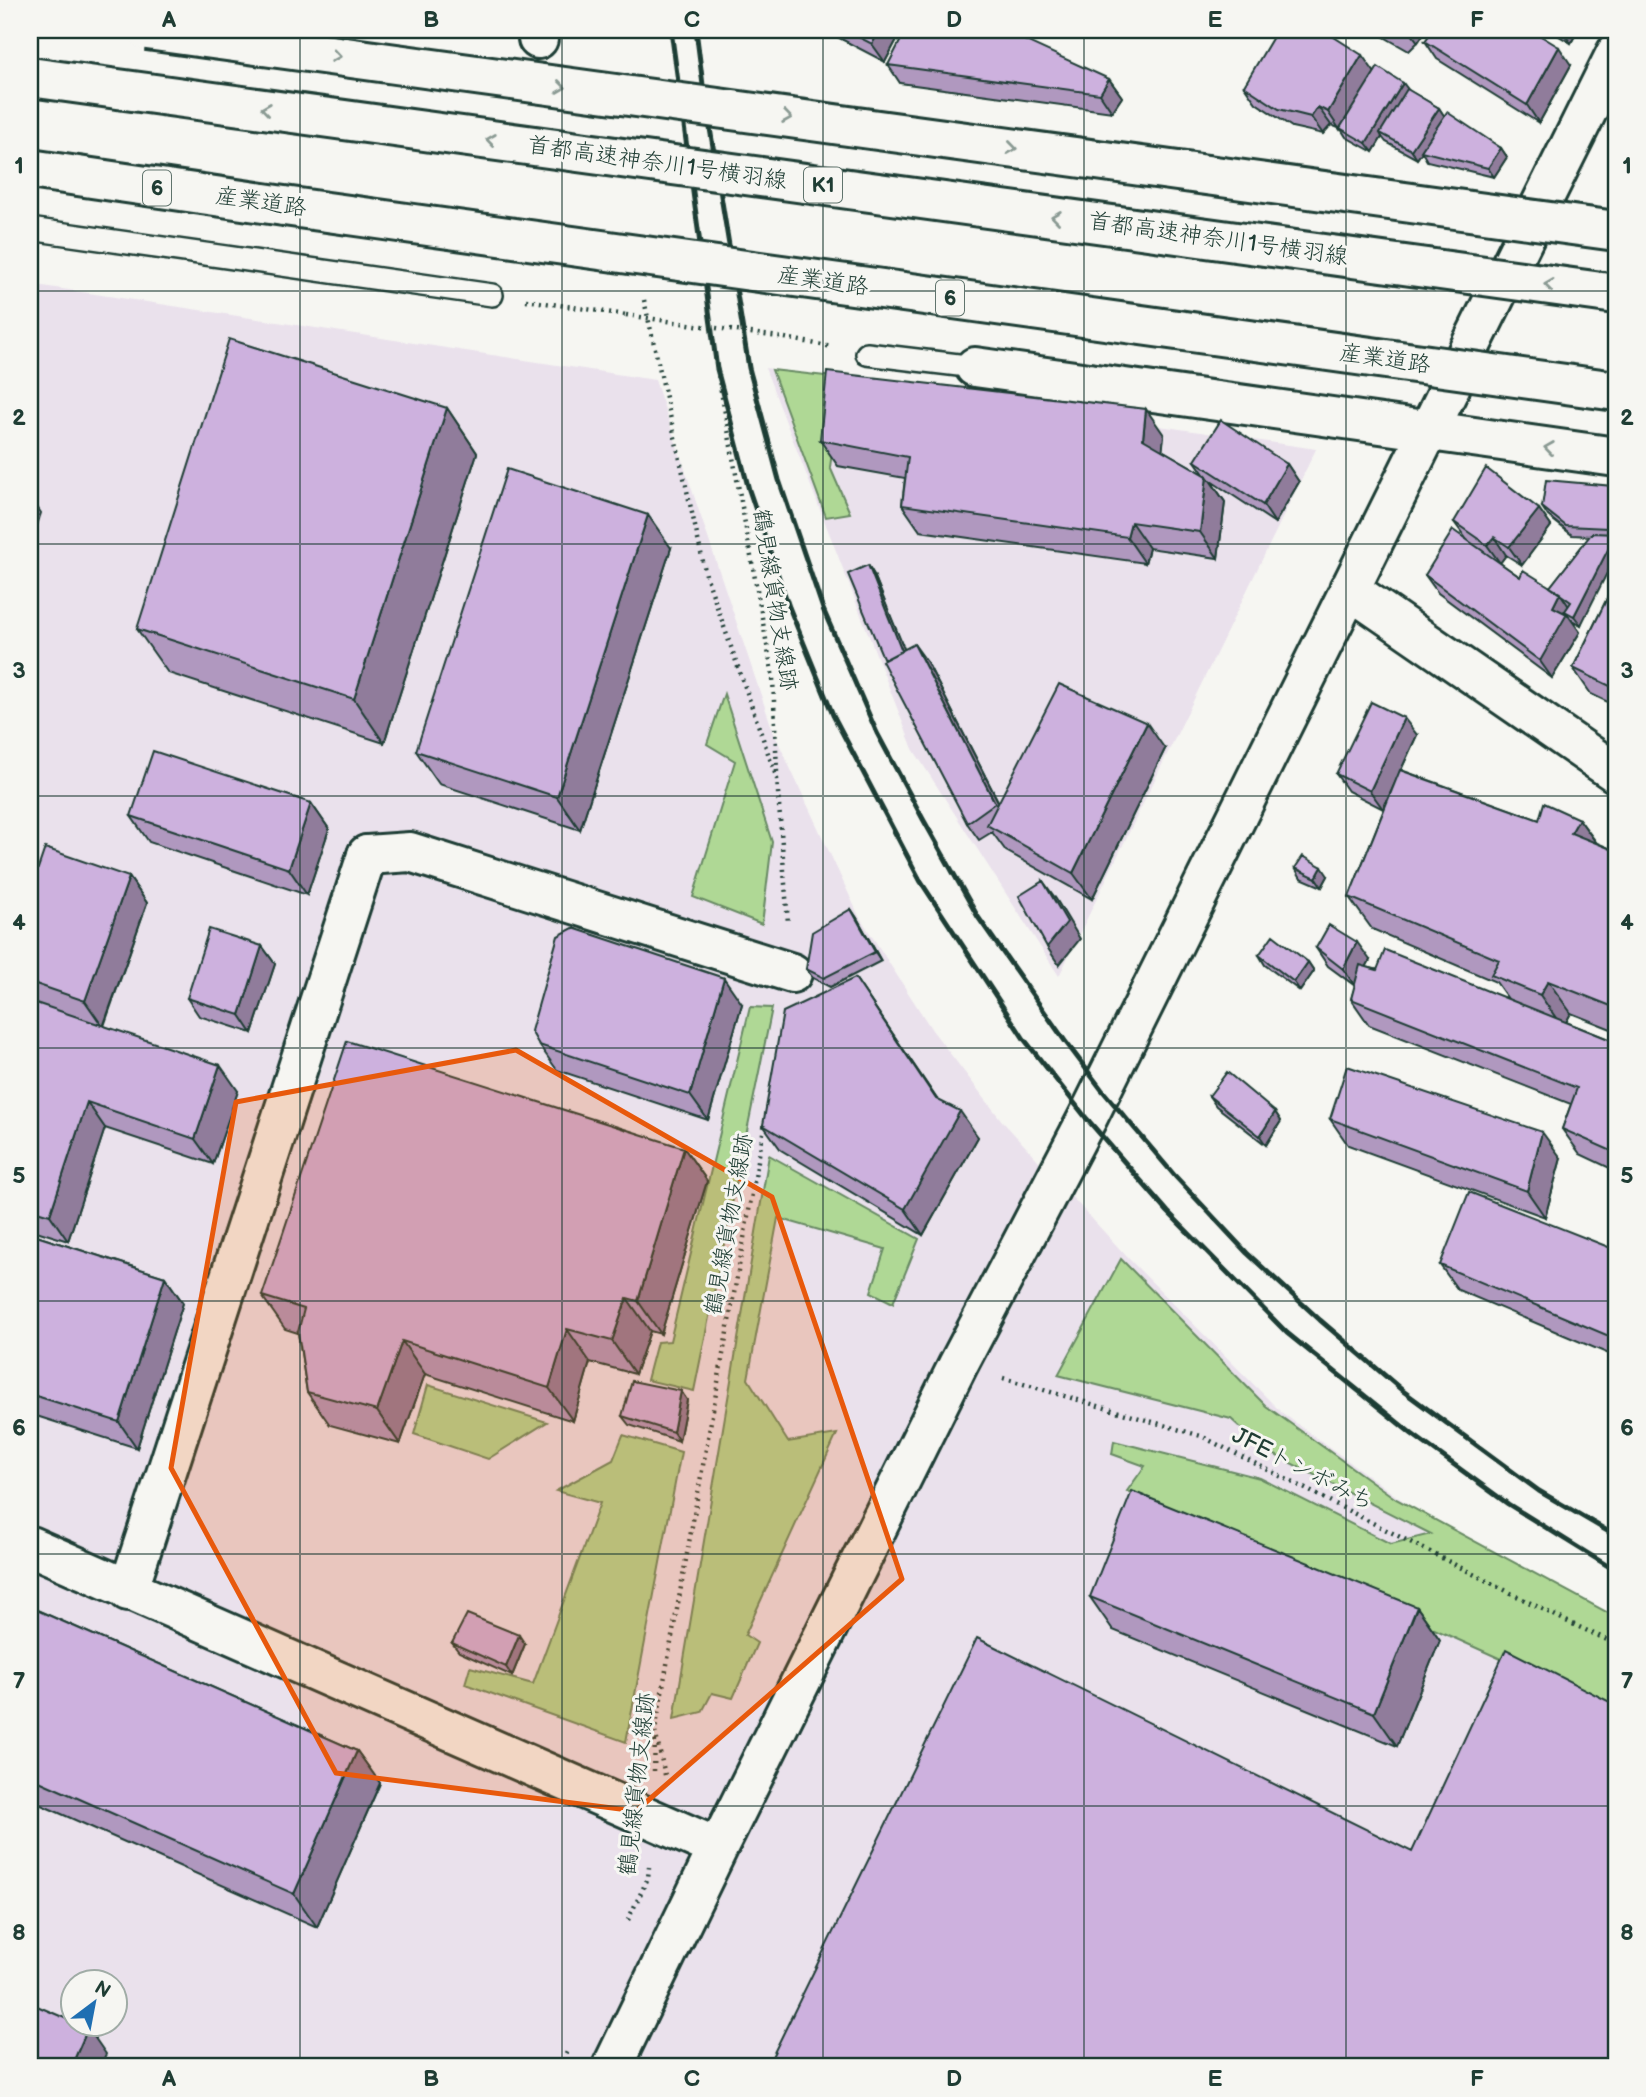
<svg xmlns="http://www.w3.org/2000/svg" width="1646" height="2097" viewBox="0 0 1646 2097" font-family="'Balsamiq Sans','Klee One',sans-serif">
<rect width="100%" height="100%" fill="#f6f6f2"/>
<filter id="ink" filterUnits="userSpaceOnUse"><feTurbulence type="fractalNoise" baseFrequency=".0143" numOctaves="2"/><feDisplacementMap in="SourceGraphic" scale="14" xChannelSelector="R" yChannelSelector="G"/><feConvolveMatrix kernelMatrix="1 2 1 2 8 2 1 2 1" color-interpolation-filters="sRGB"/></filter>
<g filter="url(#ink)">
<path fill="#eae1ec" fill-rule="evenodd" d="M30 284 655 380 773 731 859 916 932 1030 1002 1121 1129 1259 1281 1412 1406 1503 1569 1598 1616 2067H30ZM74 1982H116V2024H74Z
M765 368 1316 449 1059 976 913 749Z"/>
<path fill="#afd895" stroke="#678a64" stroke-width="2" d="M772 370 950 390 841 388 830 467 850 513 826 517Z
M724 694 772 842 762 924 693 897 735 761 707 744Z
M750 1007 772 1008 694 1391 647 1380 657 1342 670 1341Z
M769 1155 919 1239 893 1303 871 1292 885 1249 778 1218 748 1379 788 1442 837 1434 745 1635 757 1643 733 1698 712 1693 702 1712 674 1719Z
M1121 1259 1266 1406 1396 1499 1616 1617V1715L1501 1659 1127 1491 1145 1466 1112 1454 1114 1441 1260 1478 1391 1544 1431 1534 1265 1450 1231 1419 1058 1375Z
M428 1385 547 1422 488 1459 414 1434Z
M623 1435 681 1452 626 1742 465 1684 470 1667 533 1684 600 1503 556 1491 613 1460Z"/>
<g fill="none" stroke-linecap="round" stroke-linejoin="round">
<defs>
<path id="service" d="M30 229 492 295
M867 354 975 367"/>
<path id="minor" d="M537 30 538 39
M975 367 1616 457
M367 855 410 852 792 973"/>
<path id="tertiary" d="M1349 589 1616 773
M30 1546 718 1848
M128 1591 367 855
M612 2067 718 1848 958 1365 1087 1119 1616 53"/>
<path id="primary" d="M30 169 284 206"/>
</defs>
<use href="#service" stroke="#1f3d34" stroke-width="26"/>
<use href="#minor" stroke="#1f3d34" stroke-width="44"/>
<use href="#tertiary" stroke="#1f3d34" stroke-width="44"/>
<use href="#primary" stroke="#1f3d34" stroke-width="44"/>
<path stroke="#1f3d34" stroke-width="4.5" stroke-dasharray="2 5" stroke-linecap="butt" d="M526 300 626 315
M644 300 706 575 777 779 788 923
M785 338 832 347
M717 369 773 678 777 772
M1003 1378 1201 1436 1566 1621 1616 1644
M654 1771 655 1738
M665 1775 655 1731 765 1122
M628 1920 648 1878 649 1867
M560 2067 567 2052"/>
<use href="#service" stroke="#f6f6f2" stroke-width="21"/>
<use href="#minor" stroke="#f6f6f2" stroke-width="38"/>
<use href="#tertiary" stroke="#f6f6f2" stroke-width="38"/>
<use href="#primary" stroke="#f6f6f2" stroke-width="38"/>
<path stroke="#1f3d34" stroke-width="5" d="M671 30 717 369 749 490 789 607 833 715 921 882 1024 1039 1087 1119 1168 1212 1287 1333 1412 1434 1508 1504 1616 1571
M696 30 703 85 749 368 779 480 823 609 877 733 923 819 978 917 1065 1041 1102 1090 1175 1176 1247 1253 1320 1320 1403 1391 1539 1491 1616 1536"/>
<defs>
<path id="primary-bridge" d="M284 206 1616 391"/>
<path id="motorway-bridge" d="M147 30 1616 231
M30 77 1616 294"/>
</defs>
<use href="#primary-bridge" stroke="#1f3d34" stroke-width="44" stroke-linecap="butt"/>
<use href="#motorway-bridge" stroke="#1f3d34" stroke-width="44" stroke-linecap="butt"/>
<path stroke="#1f3d34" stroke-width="4.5" stroke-dasharray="2 5" stroke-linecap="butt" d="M626 315 785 338"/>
<use href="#primary-bridge" stroke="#f6f6f2" stroke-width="38"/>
<use href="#motorway-bridge" stroke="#f6f6f2" stroke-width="38"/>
</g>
<path fill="#b098bf" stroke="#1f3d34" stroke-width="2" d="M824 30H902L885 62Z
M1372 30H1426L1418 42 1409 51Z
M1549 30H1578L1571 43Z
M1425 41 1571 65 1539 123 1437 59Z
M888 65 1109 79 1122 97 1112 112 900 83Z
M1375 73 1403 83 1408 90 1439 108 1444 116 1501 148 1507 157 1494 177 1427 161 1422 152 1417 159 1386 142 1382 137 1373 152 1346 137 1341 129 1331 125 1323 134 1292 127 1256 103 1244 86Z
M447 408 477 453 384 743 168 673 137 629Z
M1164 435 1162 450 1204 474 1195 461 1287 464 1299 482 1275 523 1211 481 1225 502 1218 558 1149 548 1145 563 920 531 902 505 905 478 838 466 820 440Z
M1613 486 1616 490V524L1581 625 1572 620 1569 617 1580 632 1552 678 1438 593 1425 575 1467 540 1454 522 1539 509 1551 526 1522 565 1506 555 1500 563 1520 577 1550 587 1590 536 1572 535 1548 516 1542 507Z
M671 548 580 830 439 784 416 751Z
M868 565 874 575 904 650 927 662 999 803 1165 749 1092 899 1006 851 992 832 979 840 967 823Z
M1616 580V706L1591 694 1573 668Z
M1417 735 1401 770 1539 820 1579 819 1597 843 1616 851V1031L1571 1013 1566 1022 1616 1042V1171L1580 1154 1562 1129 1571 1104 1369 1025 1351 999 1355 986 1328 966 1316 948 1370 960 1366 967 1508 999 1496 982 1372 929 1349 897 1392 789 1383 809 1348 791 1336 774Z
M311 803 329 829 307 895 149 842 131 816Z
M1295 868 1328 876 1322 887 1301 878Z
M129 877 147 903 104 1026 238 1091 213 1164 105 1128 68 1241 30 1229V892Z
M851 909 857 918 881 961 830 987 813 978 806 969Z
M262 946 275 964 252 1033 199 1016 187 998Z
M1259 955 1308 962 1314 971 1300 991 1265 965Z
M855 978 937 1099 978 1137 923 1235 781 1150 763 1125Z
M742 1004 708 1120 557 1070 539 1045Z
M1209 1096 1275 1112 1281 1121 1266 1145 1216 1106Z
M1330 1119 1561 1158 1545 1217 1348 1145Z
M684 1148 707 1181 661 1334 650 1331 635 1374 590 1362 573 1421 425 1374 400 1444 330 1425 307 1392 298 1333 285 1329 262 1296Z
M30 1234 165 1277 183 1303 137 1448 30 1414Z
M1616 1250V1357L1458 1290 1440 1265Z
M687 1400 679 1441 629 1425 622 1416Z
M1090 1597 1417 1607 1440 1640 1397 1746 1113 1630Z
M30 1607 357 1751 380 1783 317 1927 30 1800Z
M452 1643 525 1644 512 1676 459 1652Z"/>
<path fill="#907c9b" stroke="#1f3d34" stroke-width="2" d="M880 30H902L885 62 872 44Z
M1409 30H1426L1418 42Z
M1561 30H1578L1571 43Z
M1559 47 1571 65 1539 123 1527 105Z
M1362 55 1375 73 1340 130 1328 112Z
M1109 79 1122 97 1112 112 1100 94Z
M1403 83 1410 92 1380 133 1382 137 1373 152 1366 143Z
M1318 107 1331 125 1323 134 1311 117Z
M1439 108 1445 117 1417 159 1411 150Z
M1501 148 1507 157 1494 177 1488 168Z
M447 408 477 453 384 743 354 699Z
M1146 409 1164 435 1161 465 1143 439Z
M1287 464 1299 482 1275 523 1263 505Z
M1207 476 1225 502 1218 558 1200 532Z
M1613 486 1616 490V524L1615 536 1616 534V555L1581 625 1574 616 1614 537 1608 528Z
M30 497 41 513 30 547Z
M1539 509 1551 526 1522 565 1509 547Z
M648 515 671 548 580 830 557 797Z
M1131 522 1149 548 1145 563 1127 537Z
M1494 537 1506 555 1500 563 1487 545Z
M868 565 874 575 910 663 903 654Z
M1560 593 1572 611H1565L1580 632 1552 678 1540 661 1553 607Z
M914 644 927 662 1008 821 995 803Z
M1404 718 1417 735 1383 809 1370 791Z
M1147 723 1165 749 1092 899 1073 873Z
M311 803 329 829 307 895 289 869Z
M1579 819 1602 851 1571 833Z
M1322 867 1328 876 1322 887 1316 878Z
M129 877 147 903 103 1027 85 1001Z
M1043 881 1056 899 1080 939 1059 965 1047 947Z
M851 909 857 918 881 961 875 952Z
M1357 942 1370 960 1356 987 1343 969Z
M262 946 275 964 252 1033 240 1015Z
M1308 962 1314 971 1300 991 1294 982Z
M724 978 742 1004 708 1120 690 1095Z
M855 978 953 1123 960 1111 978 1137 923 1235 905 1209Z
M1548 981 1571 1013 1563 1028 1540 995Z
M220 1065 238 1091 213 1164 195 1139Z
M87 1102 105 1128 68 1241 50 1215Z
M1275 1112 1281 1121 1266 1145 1260 1136Z
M1542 1132 1561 1158 1545 1217 1527 1191Z
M684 1148 707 1181 661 1334 638 1301Z
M165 1277 183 1303 137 1448 119 1422Z
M627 1298 650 1331 635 1374 612 1341Z
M567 1329 590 1362 573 1421 549 1388Z
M402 1341 425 1374 400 1444 377 1411Z
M681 1391 687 1400 679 1441 673 1432Z
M1417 1607 1440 1640 1397 1746 1374 1713Z
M519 1635 525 1644 512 1676 506 1667Z
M357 1751 380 1783 317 1927 294 1894Z
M88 2028 106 2054 100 2067H71Z"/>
<path fill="#cdb1de" stroke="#1f3d34" stroke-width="2" d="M845 30H880L872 44Z
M906 30H1002L1109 79 1100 94 888 65Z
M1277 30H1323L1362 55 1328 112 1318 107 1311 117 1279 109 1244 86Z
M1390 30H1400L1396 33Z
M1433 30H1531L1559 47 1527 105 1425 41Z
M1378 67 1403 83 1366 143 1340 128Z
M1407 89 1439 108 1411 150 1380 133Z
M1447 112 1501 148 1488 168 1421 151Z
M1616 120V136L1610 133Z
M229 339 447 408 354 699 137 629Z
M827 372 1146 409 1143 439 1207 476 1200 532 1131 522 1127 537 902 505 908 457 820 440Z
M1221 420 1287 464 1263 505 1195 461Z
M1486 468 1539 509 1509 547 1494 537 1487 545 1454 522Z
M507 469 648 515 557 797 416 751Z
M1546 480 1613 486 1608 528 1566 526 1542 507Z
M1453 530 1520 577 1523 570 1560 593 1553 607 1567 614 1540 661 1425 575Z
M1592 533 1616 534 1574 616 1565 611 1571 602 1550 587Z
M868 565 902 651 884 660 848 574Z
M1616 580V689L1573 668Z
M914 644 995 803 967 823 882 661Z
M1059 684 1147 723 1073 873 987 825Z
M1371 702 1404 718 1370 791 1336 774Z
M153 751 311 803 289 869 131 816Z
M1400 770 1539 820 1544 803 1579 819 1571 833 1616 851V1008L1548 981 1540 995 1491 975 1499 960 1349 897Z
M45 848 129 877 85 1001 30 982V892Z
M1303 856 1322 867 1316 878 1295 868Z
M1043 881 1067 922 1047 947 1019 896Z
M851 909 875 952 824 978 806 969 812 932Z
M1329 925 1357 942 1343 969 1316 948Z
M573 928 724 978 690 1095 539 1045 531 1031 558 936Z
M209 929 262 946 240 1015 187 998Z
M1273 935 1308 962 1294 982 1259 955Z
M1385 950 1616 1042V1153L1562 1129 1577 1088 1351 999 1360 965 1377 970Z
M855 978 936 1099 960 1111 905 1209 763 1125 783 1012Z
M30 1001 220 1065 195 1139 87 1102 50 1215 30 1209Z
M347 1041 684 1148 638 1301 627 1298 612 1341 567 1329 549 1388 402 1341 377 1411 307 1392 298 1332 304 1309 262 1296Z
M1347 1066 1542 1132 1527 1191 1330 1119Z
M1227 1072 1275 1112 1260 1136 1209 1096Z
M1469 1192 1616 1250V1339L1440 1265Z
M30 1234 165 1277 119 1422 30 1394Z
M632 1381 681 1391 673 1432 622 1416Z
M1132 1491 1417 1607 1374 1713 1090 1597Z
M30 1607 357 1751 294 1894 30 1777Z
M467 1614 519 1635 506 1667 452 1643Z
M977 1638 1412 1852 1506 1649 1616 1705V2067H767Z
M30 2003 74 2022V2024H77L88 2028 71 2067H30Z"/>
<defs><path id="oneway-chevron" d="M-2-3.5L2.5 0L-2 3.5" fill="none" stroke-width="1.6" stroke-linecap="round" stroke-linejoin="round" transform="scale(1.75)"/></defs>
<g stroke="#8a9a93">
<use href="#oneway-chevron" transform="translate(336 56) rotate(8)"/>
<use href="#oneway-chevron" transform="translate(561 87) rotate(8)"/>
<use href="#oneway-chevron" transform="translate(266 109) rotate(-172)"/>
<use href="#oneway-chevron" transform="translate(787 117) rotate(8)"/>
<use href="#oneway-chevron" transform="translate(491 140) rotate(-172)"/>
<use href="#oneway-chevron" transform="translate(1012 148) rotate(8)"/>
<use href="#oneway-chevron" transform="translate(1056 217) rotate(-172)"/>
<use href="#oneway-chevron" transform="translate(1549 285) rotate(-172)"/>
<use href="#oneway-chevron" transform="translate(1549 448) rotate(-172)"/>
</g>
</g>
<path fill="#e8590c" fill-opacity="0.2" stroke="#e8590c" stroke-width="5" stroke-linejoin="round" d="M516 1050 772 1197 902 1579 636 1811 336 1773 171 1468 236 1102Z"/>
<path fill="none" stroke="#1f3d34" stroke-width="2" stroke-opacity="0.55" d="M300 30V2067M562 30V2067M823 30V2067M1084 30V2067M1346 30V2067M30 291H1616M30 544H1616M30 796H1616M30 1048H1616M30 1301H1616M30 1554H1616M30 1806H1616"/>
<g text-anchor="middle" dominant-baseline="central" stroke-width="6" stroke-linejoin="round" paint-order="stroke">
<g fill="#f6f6f2" stroke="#60746d" stroke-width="2">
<rect x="804" y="167.5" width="38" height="35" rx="5"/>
<rect x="143" y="170.5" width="28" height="35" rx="5"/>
<rect x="936" y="280.5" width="28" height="35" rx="5"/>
</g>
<g font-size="21" font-weight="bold" fill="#1f3d34">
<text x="823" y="185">K1</text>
<text x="157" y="188">6</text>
<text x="950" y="298">6</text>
</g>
<g font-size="23" fill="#1f3d34" stroke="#f6f6f2">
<text transform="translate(657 163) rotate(8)">首都高速神奈川1号横羽線</text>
<text transform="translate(261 202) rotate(8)">産業道路</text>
<text transform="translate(1218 239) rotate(8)">首都高速神奈川1号横羽線</text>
<text transform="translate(823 281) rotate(8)">産業道路</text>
<text transform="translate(1385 359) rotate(8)">産業道路</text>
<text transform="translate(775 600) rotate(81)">鶴見線貨物支線跡</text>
<text transform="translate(729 1224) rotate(-80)">鶴見線貨物支線跡</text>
<text transform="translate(1303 1469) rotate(27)">JFEトンボみち</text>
<text transform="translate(637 1784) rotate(-84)">鶴見線貨物支線跡</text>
</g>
</g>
<rect width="1646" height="2097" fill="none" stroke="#f6f6f2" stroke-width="77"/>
<g transform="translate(94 2003) rotate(32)"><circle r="33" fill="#f6f6f2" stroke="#a0aca6" stroke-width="2"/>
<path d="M0-5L12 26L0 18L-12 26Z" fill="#1f6fb2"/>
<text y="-10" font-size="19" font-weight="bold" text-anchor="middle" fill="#1f3d34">N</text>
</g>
<rect x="38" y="38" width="1570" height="2020" fill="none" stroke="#1f3d34" stroke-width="2.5"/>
<g font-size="23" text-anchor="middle" font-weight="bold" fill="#1f3d34">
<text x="169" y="27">A</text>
<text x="431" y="27">B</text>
<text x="692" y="27">C</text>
<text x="954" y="27">D</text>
<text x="1215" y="27">E</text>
<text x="1477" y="27">F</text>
<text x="19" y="173">1</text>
<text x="1627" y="173">1</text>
<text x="19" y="425">2</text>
<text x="1627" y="425">2</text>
<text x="19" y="678">3</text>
<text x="1627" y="678">3</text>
<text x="19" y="930">4</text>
<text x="1627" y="930">4</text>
<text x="19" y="1183">5</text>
<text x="1627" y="1183">5</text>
<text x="19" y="1435">6</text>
<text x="1627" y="1435">6</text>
<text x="19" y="1688">7</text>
<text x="1627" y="1688">7</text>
<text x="19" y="1940">8</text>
<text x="1627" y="1940">8</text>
<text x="169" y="2086">A</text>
<text x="431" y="2086">B</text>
<text x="692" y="2086">C</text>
<text x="954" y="2086">D</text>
<text x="1215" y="2086">E</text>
<text x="1477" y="2086">F</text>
</g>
</svg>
